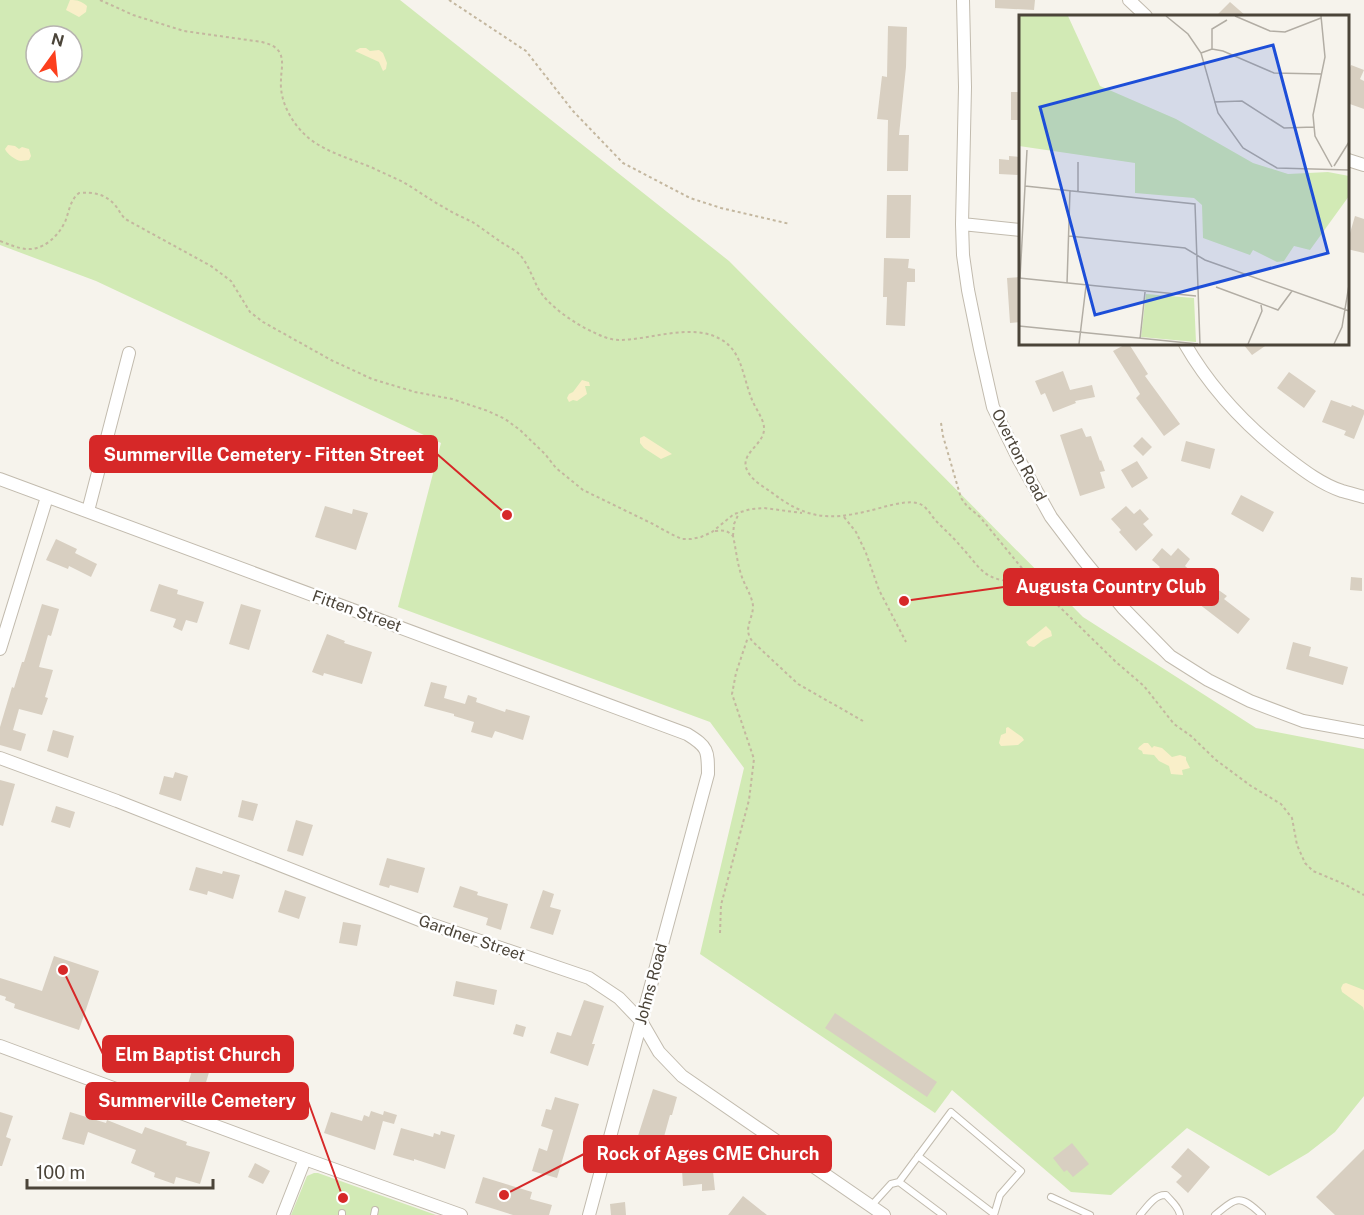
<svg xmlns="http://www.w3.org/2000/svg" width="1364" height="1215" viewBox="0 0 1364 1215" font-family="'Public Sans',sans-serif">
<rect width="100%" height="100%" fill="#f6f3ec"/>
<path fill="#d2eab5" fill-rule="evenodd" d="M0 0H400L729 261 1083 617 1256 728 1364 749V1096L1335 1132 1308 1153 1269 1176 1187 1128 1111 1195 1071 1192 952 1090 935 1113 700 954 744 768 710 722 398 607 441 443 96 281 0 245ZM36 36H72V72H36Z
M314 1173H318L436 1215H291L307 1176Z"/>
<path fill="#f9efc9" d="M70 0C78 0 81 1 87 6L86 12 79 17 66 10Z
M360 48H366L370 51 379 50 383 53 387 63 386 69 383 71 379 62 355 51Z
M8 145 15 146 19 149 22 147 29 149 31 156 29 160C26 160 23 161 21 161 15 160 7 154 5 149Z
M582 380 589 382 590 386H585L587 394 577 401 573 400 569 402 567 398 569 394 573 392Z
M644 436 672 454 661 459 644 448 640 443V438Z
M1046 626 1051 631 1052 636 1043 640 1034 647 1029 646 1026 642Z
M1008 727 1022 737 1024 740 1018 745 1001 746 999 743 1001 735 1006 733V728Z
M1144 743H1148L1152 748 1154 746 1162 748 1172 757 1180 755 1186 757V760L1190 768 1182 770 1183 775 1171 774 1169 766 1159 761 1154 755 1143 754 1142 751 1138 749 1139 747Z
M1346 983 1364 990V1011L1363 1007 1342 992 1341 988 1343 984Z"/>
<path fill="#d8cfc1" d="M995 0H1035L1034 10 995 8Z
M1230 2 1246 16H1216Z
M888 26 907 27 906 67 899 135H909L908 171H887L888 120 877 119 882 76 887 77Z
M1351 65 1364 70 1360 79 1364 81V109L1347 103V74Z
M1011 92H1020V120H1011Z
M1009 156 1020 157V175L999 174V159L1009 160Z
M887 195H911L910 238H886Z
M1355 216 1364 219V253L1347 249V232L1350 233Z
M884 258 909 259 908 268 915 269V282H907L905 326 886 325 887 297H883Z
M1020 277V322L1010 323 1007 278Z
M1126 344H1129L1148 374 1145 376 1180 424 1164 436 1136 398 1140 394 1113 351Z
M1243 344H1268L1252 355Z
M1063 371 1070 390 1092 385 1095 397 1075 401 1076 403 1053 412 1045 393 1041 395 1035 381Z
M1289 372 1316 391 1304 408 1277 388Z
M1331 400 1351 407 1352 405 1364 410V414L1354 439 1344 435 1346 431 1322 422Z
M1082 428 1086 437 1091 436 1100 461 1101 460 1105 471 1100 472 1105 488 1080 496 1060 435Z
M1142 437 1152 447 1143 456 1133 446Z
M1186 441 1215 449 1210 469 1181 461Z
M1137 461 1148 478 1132 488 1121 470Z
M1241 495 1274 512 1263 532 1231 514Z
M325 506 352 514 353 509 368 513 356 550 315 537Z
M1126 506 1134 514 1140 509 1149 519 1143 524 1153 535 1136 551 1119 532 1121 530 1111 519Z
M56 539 77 549 75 553 97 564 91 577 69 566 68 569 46 560Z
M1162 548 1171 556 1178 548 1190 559 1185 566 1211 588 1213 586 1227 596 1224 599 1250 619 1238 634 1186 594 1185 596 1156 571 1160 567 1152 560Z
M1351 577 1362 578V591L1350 590Z
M159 584 178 590 177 594 204 602 197 623 186 620 182 631 173 627 176 619 150 611Z
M42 604 59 609 51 636 48 635 39 667 53 670 45 697 48 698 42 715 19 709 13 730 26 734 21 751 0 745V727L12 687 14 688 22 662H24Z
M241 604 261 610 249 650 229 644Z
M327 634 345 641 344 643 372 652 362 684 324 673 323 676 312 672Z
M1293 642 1311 647 1309 656 1348 667 1343 685 1286 669Z
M431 682 447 686 444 698 465 704 468 695 477 698 476 702 505 712 506 709 530 716 523 740 495 731 492 738 471 732 474 722 454 716V714L424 706Z
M53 730 74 736 68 758 47 751Z
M175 772 188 776 181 801 159 794 164 776 173 778Z
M0 780 15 784 3 826 0 825Z
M242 800 258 804 253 821 238 817Z
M56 806 75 812 70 828 51 822Z
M296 820 313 825 303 856 287 851Z
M387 858 425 868 418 893 390 885 389 888 379 885Z
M196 867 222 874 223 871 240 875 233 899 208 891 207 895 189 890Z
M460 886 478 892 477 895 508 904 501 930 486 925 488 918 453 907Z
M285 890 306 897 299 919 278 912Z
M543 890 554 894 550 907 561 910 553 935 530 928Z
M343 922 361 925 357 946 339 943Z
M54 956 99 971 79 1030 14 1008 15 1004 5 1000 6 997 0 995V978L42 991Z
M456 981 497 990 494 1005 453 996Z
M584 1000 604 1006 592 1044H595L588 1066 550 1053 557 1032 571 1036Z
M835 1013 937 1082 927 1097 825 1028Z
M516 1024 526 1027 523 1037 513 1034Z
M197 1054 213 1059 204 1089 188 1084Z
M653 1089 677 1097 672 1115H670L659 1155 642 1150 645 1142 637 1139Z
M555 1097 579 1104 557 1178 532 1171 539 1148 547 1151 553 1130 541 1126 546 1109 551 1110Z
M371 1111 383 1115 384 1111 397 1115 394 1124 383 1121 375 1150 324 1133 331 1112 362 1121 364 1115 369 1117Z
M0 1112 13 1116 6 1137 11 1139 2 1166H0Z
M70 1112 106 1123 107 1120 142 1134 145 1127 187 1142 186 1145 210 1152 200 1184 176 1177 174 1184 154 1177 155 1173 131 1163 136 1150 88 1132 84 1145 62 1139Z
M401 1128 433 1137 434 1133 440 1135 441 1131 455 1135 445 1169 414 1159V1161L393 1155Z
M1072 1143 1089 1164 1073 1177 1067 1170 1064 1172 1053 1158Z
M1188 1148 1210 1167 1188 1193 1176 1182 1182 1176 1171 1167Z
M1364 1149V1215H1335L1316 1197Z
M712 1162 715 1190 702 1191V1184L683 1186 682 1170 701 1168V1163Z
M255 1163 270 1171 263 1184 248 1177Z
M483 1177 532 1192 530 1199 552 1205 549 1215H513L475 1203Z
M743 1196 767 1215H728Z
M625 1202 626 1215H611L610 1204Z"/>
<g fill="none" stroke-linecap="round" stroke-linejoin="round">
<defs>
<path id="lane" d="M918 1156 994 1214
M899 1182 943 1215
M1051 1197 1090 1215
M871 1206 891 1184 899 1182 951 1112 1021 1171 1000 1195 994 1215
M342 1215V1213
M374 1215 375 1210
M1140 1215C1147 1207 1155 1194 1166 1195 1171 1201 1179 1207 1180 1215
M1215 1215C1237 1197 1240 1194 1262 1215"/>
<path id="street" d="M963 0 965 87 962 224 963 255 968 290 980 349 993 407 1018 458 1051 517 1082 558 1123 608 1170 656 1208 680 1250 701 1303 721 1364 732
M1129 0 1146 16
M1348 160 1364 165
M962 224 1020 230
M1185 344C1211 389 1245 425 1286 457 1303 470 1321 484 1342 491 1349 493 1357 495 1364 497
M0 479 687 734C708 747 708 750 708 774L589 1215
M88 511 129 353
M0 649 47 497
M0 758 117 801 422 921 589 978 619 998 641 1021 659 1052 682 1076 884 1215
M0 1046 305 1159 461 1215
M283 1215 305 1159"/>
</defs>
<use href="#lane" stroke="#c2bbae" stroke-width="8"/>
<use href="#street" stroke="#c2bbae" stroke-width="14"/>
<path stroke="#c4b79f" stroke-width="2" stroke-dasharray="3 3" stroke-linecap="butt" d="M100 0 133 15 184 31 262 42C269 44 276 46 280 53 284 62 281 71 281 80 279 105 297 132 317 144 335 155 354 160 373 168 383 173 393 177 403 182 417 190 430 200 445 208 454 214 465 218 474 223 483 229 492 236 501 242 507 246 515 250 519 254 528 263 532 277 538 288 547 305 575 324 593 332 601 336 610 340 619 340 650 340 693 322 722 340 742 352 743 377 751 397 754 407 763 417 764 427 766 446 734 454 750 475 755 482 764 487 771 492 805 518 827 521 868 511 882 508 903 500 917 503 926 505 930 514 936 521 945 530 955 539 963 549 970 556 977 567 985 573 996 581 1009 581 1022 583 1029 585 1036 588 1042 591
M449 0 526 51 573 111 623 163 690 198 721 208 790 224
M0 241C19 248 32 255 50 241 56 236 61 230 65 222 69 212 70 200 79 193 94 192 105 194 115 205 120 211 121 216 127 220L211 266 231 281 250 312 263 322 331 360 372 379 415 392 452 399 488 411 505 419 520 430 545 454 556 468 583 490 653 524 671 534 682 539H691L701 537 712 532 734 514 751 509 764 508 802 513
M941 423 943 436 961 498 967 506 980 517 1030 578 1116 662 1144 686 1174 724 1191 736 1216 760 1251 786 1281 804 1292 818 1297 845 1305 863 1313 871 1344 884 1364 895
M844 517 856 532 866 553 879 590 906 642
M715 531C723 530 727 530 733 536 736 549 737 562 741 574 744 585 752 595 753 606 753 620 742 629 753 642L798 684 863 721
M733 536 734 524 739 513
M720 933 721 905 749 800 754 759 732 694 736 673 748 637"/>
<use href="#lane" stroke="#fff" stroke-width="6"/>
<use href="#street" stroke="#fff" stroke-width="12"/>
</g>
<g text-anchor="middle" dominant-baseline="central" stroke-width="5" stroke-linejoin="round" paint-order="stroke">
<g font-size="16" fill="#4b4439" stroke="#fff">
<text transform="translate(1019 455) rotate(63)">Overton Road</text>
<text transform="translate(357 611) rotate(20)">Fitten Street</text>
<text transform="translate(472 938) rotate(19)">Gardner Street</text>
<text transform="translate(651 984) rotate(-75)">Johns Road</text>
</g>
</g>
<g transform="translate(1019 15)">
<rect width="330" height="330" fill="#f6f3ec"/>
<path d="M0 1H49L81 71 157 104 234 148 269 159 309 157 330 161V181L291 235 275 231 265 246 258 247 234 235 231 240 184 223 183 190 175 183 116 178V148L0 131ZM127 279 175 283 177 327 122 322Z" fill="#d2eab5"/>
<path fill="none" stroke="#b2ada4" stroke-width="1.5" d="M147 1 169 19 182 38 199 98 224 133 258 153 330 155M216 1 251 16 266 17 302 3M302 1 306 42 294 100 296 121 313 152M193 34V14L208 5M182 38 193 34 204 36 255 58 303 59M195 87 223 86 265 113 295 112M59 147V176M315 151 330 127M6 171 176 189 181 329M50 221 166 233 186 245 330 296M0 263 177 281M1 263 8 135M48 269 51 175M197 272 259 295 273 276M0 311 179 329M121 324 126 277M60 329 67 271M229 329 243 296 242 290M315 329 323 312 330 270"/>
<path fill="#1d4ed8" fill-opacity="0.15" stroke="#1d4ed8" stroke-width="3" d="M254 30 309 238 76 300 21 92Z"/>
<rect width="330" height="330" fill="none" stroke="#4b4439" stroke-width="3"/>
</g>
<path fill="none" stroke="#d62828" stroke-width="2" d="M507 515L437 454M904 601L1004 587M63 970L103 1054M343 1198L308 1101M504 1195L584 1154"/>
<g fill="#d62828" stroke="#fff" stroke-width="2">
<circle cx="507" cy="515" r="6"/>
<circle cx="904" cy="601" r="6"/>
<circle cx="63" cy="970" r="6"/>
<circle cx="343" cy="1198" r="6"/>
<circle cx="504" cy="1195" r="6"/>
</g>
<g fill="#d62828" stroke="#d62828" stroke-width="2">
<rect x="90" y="436" width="347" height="36" rx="6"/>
<rect x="1004" y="569" width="214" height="36" rx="6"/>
<rect x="103" y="1036" width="190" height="36" rx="6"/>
<rect x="86" y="1083" width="222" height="36" rx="6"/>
<rect x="584" y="1136" width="247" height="36" rx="6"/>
</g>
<g font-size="18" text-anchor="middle" font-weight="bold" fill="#fff">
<text x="264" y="461">Summerville Cemetery - Fitten Street</text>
<text x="1111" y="593">Augusta Country Club</text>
<text x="198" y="1061">Elm Baptist Church</text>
<text x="197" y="1107">Summerville Cemetery</text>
<text x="708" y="1160">Rock of Ages CME Church</text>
</g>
<g transform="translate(54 54) rotate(15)"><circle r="28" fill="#ffffff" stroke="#b7b4b0" stroke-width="1.5"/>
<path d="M0-4.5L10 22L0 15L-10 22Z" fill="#fc3f1d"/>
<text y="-9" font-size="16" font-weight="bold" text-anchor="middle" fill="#4b4439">N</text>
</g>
<path d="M27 1179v9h186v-9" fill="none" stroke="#4b4439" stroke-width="3"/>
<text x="36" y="1179" font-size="18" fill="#4b4439" stroke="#ffffff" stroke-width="4.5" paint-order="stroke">100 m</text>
</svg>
